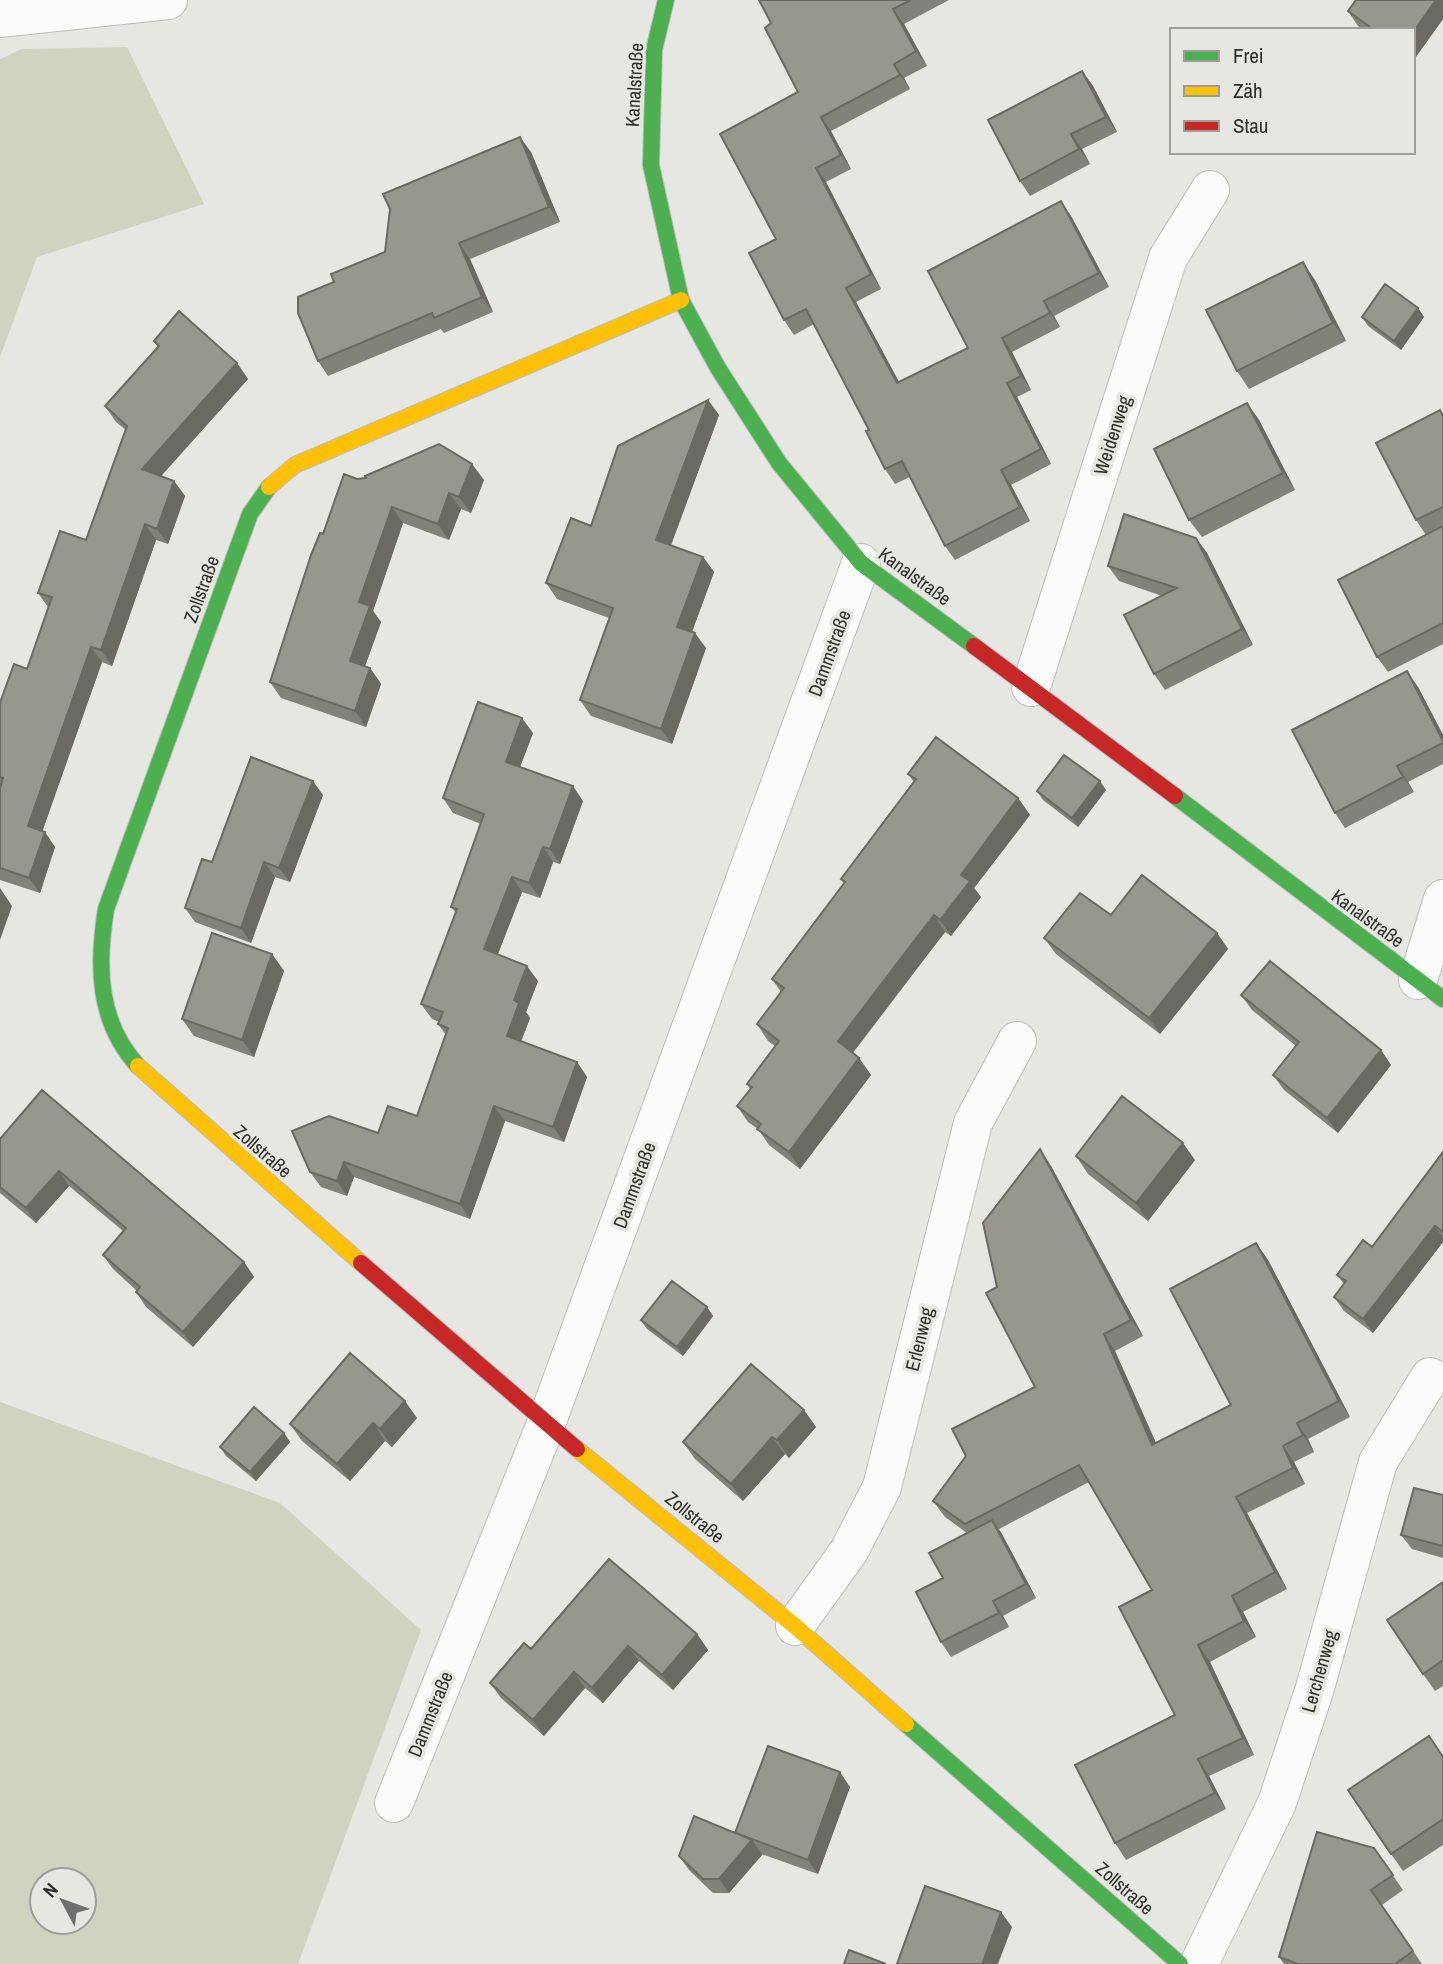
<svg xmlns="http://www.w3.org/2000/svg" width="1443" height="1964" viewBox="0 0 1443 1964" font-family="'Archivo Narrow',sans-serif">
<rect width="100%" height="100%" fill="#e6e6e3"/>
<path fill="#d2d2c0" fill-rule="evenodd" d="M127 47 204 204 37 257 0 357V59L22 49Z
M0 1402 280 1503 421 1630 298 1964H0ZM42 1880H84V1922H42Z"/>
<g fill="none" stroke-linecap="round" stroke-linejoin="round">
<defs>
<path id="street" d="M0 18 168 0
M1031 687 1168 258 1210 190
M1418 980 1443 899
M795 1626 849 1551 882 1487 973 1123 1017 1041
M394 1803 546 1424 861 563
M1199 1964 1277 1803 1315 1688 1378 1462 1430 1377"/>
<path id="fast" d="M666 0 654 50 651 165 681 300 718 368 779 463 861 563 974 646
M1175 796 1443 999
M138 1066C97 1021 97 965 106 909L250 514 269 487
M906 1724 1180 1964"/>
<path id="slow" d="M269 487 295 465 681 300
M138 1066 361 1263
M577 1449 795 1626 906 1724"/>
<path id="jam" d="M974 646 1175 796
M361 1263 577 1449"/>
</defs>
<use href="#street" stroke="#bdbdbb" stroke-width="40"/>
<use href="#fast" stroke="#bdbdbb" stroke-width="18"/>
<use href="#slow" stroke="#bdbdbb" stroke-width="18"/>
<use href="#jam" stroke="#bdbdbb" stroke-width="18"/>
<use href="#street" stroke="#fbfbfb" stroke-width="38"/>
<use href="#fast" stroke="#4caf50" stroke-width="16"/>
<use href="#slow" stroke="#ffc107" stroke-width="16"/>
<use href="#jam" stroke="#c62828" stroke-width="16"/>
</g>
<path fill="#82827a" d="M759 0H949L904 24 927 66 904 78 910 89 831 131 851 169 826 182 881 289 856 302 899 382 968 348 1071 216 1109 287 1054 316 1060 327 1012 352 1031 390 1017 397 1051 464 1011 485 1030 521 955 560 945 546 910 477 895 484 885 469 869 430 814 324 794 335 784 320 776 239 798 92 771 23Z
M1443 0V19L1413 61V30H1364L1358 26 1348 11Z
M1082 71 1093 86 1117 132 1082 149 1090 164 1030 196 1020 181Z
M531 152 560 222 470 259 493 312 444 333 441 329 328 376 318 361 334 282 385 252Z
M1315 280 1346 341 1249 389 1237 371Z
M1418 308 1424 317 1401 350 1368 326 1362 317Z
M154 341 237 363 248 379 161 476 174 481 185 496 168 544 156 540 112 666 102 662 42 831 55 847 40 893 0 880V703L27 669 48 607 38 593 86 540 126 430 116 422 105 406 158 348Z
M708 400 719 415 671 545 703 557 714 572 692 632 706 648 672 744 591 716 580 700 609 618 557 599 546 583 591 526Z
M1247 403 1259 420 1295 490 1202 537 1189 520Z
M1440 410 1443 415V644L1388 672 1377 657 1426 535 1416 520Z
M366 478 484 480 471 513 461 509 449 540 403 523 373 611 381 622 365 666 370 668 381 684 366 727 281 698 270 682 323 534 357 479Z
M1196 538 1207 553 1253 645 1165 690 1154 674 1162 596 1119 581 1108 566Z
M1418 687 1443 735V764L1408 782 1414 792 1345 828 1335 813Z
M533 733 520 767 583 801 560 864 553 862 540 898 522 892 498 954 538 981 526 1012 530 1018 521 1042 577 1062 587 1077 564 1142 505 1121 470 1219 354 1177 347 1196 321 1187 310 1172 378 1133 417 1116 446 1035 438 1024 439 1022 432 1019 421 1004 456 913 451 907 481 824 453 813 443 798Z
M908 774 1018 798 1030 815 974 888 981 897 951 936 945 932 853 1053 859 1058 871 1075 800 1169 769 1145 758 1129 748 1122 737 1106 750 1089 747 1084 775 1046 768 1041 757 1024 781 992 772 979 844 883 841 879 914 782Z
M1106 790 1078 827 1043 800 1037 791Z
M323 795 290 882 275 877 251 943 195 922 185 908 212 862Z
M1111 915 1217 933 1228 949 1160 1034 1056 954 1044 938Z
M272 954 284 971 254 1057 194 1036 182 1019Z
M1241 995 1381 1050 1391 1065 1338 1133 1284 1090 1273 1075 1296 1046 1252 1010Z
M0 1139 244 1262 254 1277 193 1347 146 1307 136 1292 137 1291 113 1269 103 1255 123 1231 69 1186 36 1223 0 1193Z
M1443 1152V1242L1373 1333 1344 1311 1334 1297 1344 1284 1337 1275 1372 1247Z
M1076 1156 1195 1160 1148 1221 1088 1174Z
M1051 1166 1143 1336 1115 1351 1156 1443 1231 1405 1256 1243 1268 1260 1350 1417 1308 1439 1314 1452 1294 1462 1305 1484 1247 1513 1287 1589 1243 1612 1256 1637 1210 1662 1254 1755 1209 1776 1226 1809 1126 1860 1115 1843 1175 1715 1152 1590 1089 1482 999 1529 1036 1598 1003 1616 1009 1627 951 1657 941 1642 943 1578 967 1533 945 1517 933 1501 1035 1387 997 1287Z
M707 1307 713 1316 683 1356 647 1329 641 1320Z
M804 1410 816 1427 789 1458 785 1454 743 1501 695 1459 683 1442Z
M417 1418 392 1447 385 1441 350 1481 302 1441 290 1424Z
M284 1433 290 1442 256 1481 226 1456 220 1447Z
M1443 1495V1558L1412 1549 1401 1535Z
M1443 1582V1686L1435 1691 1423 1674Z
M697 1634 708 1650 673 1690 639 1661 603 1703 585 1688 544 1736 501 1698 490 1683 531 1649Z
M1429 1736 1443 1756V1845L1403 1871 1391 1854Z
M850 1787 818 1874 761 1854 762 1855 729 1893H713L689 1870 679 1856Z
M1374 1848 1403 1890 1382 1905 1422 1964H1284L1279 1957Z"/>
<path fill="#6a6a63" d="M1436 0H1443V19L1413 61V32Z
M893 9 904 24 927 66 916 51Z
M894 64 904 78 910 89 900 75Z
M1082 71 1093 86 1117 132 1106 117Z
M821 117 831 131 851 169 841 155Z
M1071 134 1082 149 1090 164 1079 149Z
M520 137 531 152 560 222 549 207Z
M816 168 826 182 881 289 871 274Z
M1061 201 1071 216 1109 287 1099 273Z
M459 243 470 259 493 312 482 297Z
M1303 262 1315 280 1346 341 1333 323Z
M846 288 856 302 907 397 897 383Z
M1044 301 1054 316 1060 327 1050 313Z
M1418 308 1424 317 1401 350 1394 341Z
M1002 338 1012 352 1031 390 1021 376Z
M237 363 248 379 153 485 142 469Z
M1007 383 1017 397 1051 464 1041 449Z
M708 400 719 415 667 556 656 540Z
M1247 403 1259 420 1295 490 1283 473Z
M472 464 484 480 471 513 459 497Z
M1001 470 1011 485 1030 521 1020 507Z
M174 481 185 496 168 544 157 529Z
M449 493 461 509 449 540 438 524Z
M392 507 403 523 373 611 381 622 361 677 350 661 359 602Z
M145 524 156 540 112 666 101 650Z
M1196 538 1207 553 1253 645 1242 629Z
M703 557 714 572 688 642 677 627Z
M695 633 706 648 672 744 661 729Z
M91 647 102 662 39 841 28 826Z
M370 668 381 684 366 727 355 711Z
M1407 671 1418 687 1443 735V741Z
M522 718 533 733 516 777 506 762Z
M1397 766 1408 782 1414 792 1403 777Z
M313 781 323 795 290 882 279 868Z
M1100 781 1106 790 1078 827 1072 818Z
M573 786 583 801 560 864 550 849Z
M1018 798 1030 815 974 888 981 897 951 936 940 920 961 875Z
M45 832 55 847 40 893 29 878Z
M543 847 553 862 540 898 529 883Z
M264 862 275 877 251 943 241 928Z
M512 877 522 892 494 964 484 949Z
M0 888 12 906 0 940Z
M934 915 945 932 849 1057 838 1041Z
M1217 933 1228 949 1160 1034 1149 1018Z
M272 954 284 971 254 1057 242 1040Z
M527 966 538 981 526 1012 530 1018 517 1051 507 1036 514 1000Z
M1381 1050 1391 1065 1338 1133 1327 1118Z
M859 1058 871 1075 800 1169 789 1152Z
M577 1062 587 1077 564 1142 553 1127Z
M494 1106 505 1121 470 1219 460 1204Z
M1183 1143 1195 1160 1148 1221 1136 1203Z
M1040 1149 1051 1166 1143 1336 1131 1320Z
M344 1162 354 1177 347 1196 337 1181Z
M59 1171 69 1186 36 1223 26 1208Z
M1435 1226 1443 1238V1242L1373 1333 1363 1319Z
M1256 1243 1268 1260 1350 1417 1339 1401Z
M244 1262 254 1277 193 1347 183 1332Z
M707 1307 713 1316 683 1356 677 1347Z
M1104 1334 1115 1351 1164 1461 1152 1445Z
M405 1401 417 1418 392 1447 380 1429Z
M804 1410 816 1427 789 1458 777 1440Z
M373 1423 385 1441 350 1481 337 1464Z
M1297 1423 1308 1439 1314 1452 1303 1435Z
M284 1433 290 1442 256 1481 250 1472Z
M772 1437 785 1454 743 1501 731 1484Z
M1283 1446 1294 1462 1305 1484 1293 1468Z
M1236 1497 1247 1513 1287 1589 1275 1572Z
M992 1520 1002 1534 1036 1598 1026 1584Z
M1232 1596 1243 1612 1256 1637 1244 1621Z
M993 1601 1003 1616 1009 1627 999 1613Z
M697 1634 708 1650 673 1690 662 1675Z
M1198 1645 1210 1662 1254 1755 1243 1738Z
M628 1646 639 1661 603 1703 592 1688Z
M574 1672 585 1688 544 1736 533 1720Z
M1198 1759 1209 1776 1226 1809 1215 1793Z
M840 1772 850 1787 818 1874 808 1860Z
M752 1840 762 1855 729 1893 719 1879Z
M1001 1912 1012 1927 998 1964H984L983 1962Z"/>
<path fill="#97978e" stroke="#6a6a63" stroke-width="2" d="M759 0H911L893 9 916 51 894 64 900 75 821 117 841 155 816 168 871 274 846 288 897 383 968 348 928 271 1061 201 1099 273 1044 301 1050 313 1002 338 1021 376 1007 383 1041 449 1001 470 1020 507 945 546 902 461 885 469 866 431 869 430 806 309 784 320 749 253 776 239 720 134 798 92 765 28 771 23Z
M1356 0H1436L1413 32V30H1374L1348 11Z
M1082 71 1106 117 1071 134 1079 149 1020 181 988 120Z
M520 137 549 207 459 243 482 297 434 318 432 313 318 361 298 313V297L334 282 331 274 385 252 390 209 383 194Z
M1303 262 1333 323 1237 371 1206 310Z
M1385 284 1418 308 1394 341 1362 317Z
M179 311 237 363 142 469 174 481 157 529 145 524 101 650 91 647 28 826 45 832 29 878 0 868V788L3 778 0 777V703L14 664 27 669 52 597 38 593 60 531 86 540 127 426 105 406 159 346 154 341Z
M708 400 656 540 703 557 677 627 695 633 661 729 580 700 613 608 546 583 571 518 591 526 618 446Z
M1247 403 1283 473 1189 520 1154 449Z
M1440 410 1443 416V507L1416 520 1376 443Z
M439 444 472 464 459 497 449 493 438 524 392 507 359 602 370 606 350 661 370 668 355 711 270 682 311 555 320 533 323 534 344 474 357 479 366 478 365 476Z
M1124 514 1196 538 1242 629 1154 674 1124 615 1177 588 1108 566Z
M1443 526V623L1377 657 1338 580Z
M1407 671 1443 741V743L1397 766 1403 777 1335 813 1292 730Z
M478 702 522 718 506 762 573 786 550 849 543 847 529 883 512 877 484 949 527 966 514 1000 519 1003 507 1036 577 1062 553 1127 494 1106 460 1204 344 1162 337 1181 310 1172 292 1131 329 1116 378 1133 388 1106 417 1116 448 1028 438 1024 443 1012 421 1004 457 909 451 907 484 814 443 798Z
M936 737 1018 798 961 875 970 881 940 920 934 915 838 1041 859 1058 789 1152 757 1129 761 1124 737 1106 752 1087 747 1084 779 1041 757 1024 784 988 772 979 845 882 841 879 916 779 908 774Z
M1064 755 1100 781 1072 818 1037 791Z
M251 757 313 781 279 868 264 862 241 928 185 908 202 859 212 862Z
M1142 875 1217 933 1149 1018 1044 938 1080 893 1111 915Z
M212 933 272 954 242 1040 182 1019Z
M1270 961 1381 1050 1327 1118 1273 1075 1299 1042 1241 995Z
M42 1090 244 1262 183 1332 136 1292 140 1287 103 1255 126 1228 59 1171 26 1208 0 1187V1139Z
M1122 1096 1183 1143 1136 1203 1076 1156Z
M1040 1149 1131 1320 1104 1334 1152 1445 1231 1405 1170 1289 1256 1243 1339 1401 1297 1423 1303 1435 1283 1446 1293 1468 1236 1497 1275 1572 1232 1596 1244 1621 1198 1645 1243 1738 1198 1759 1215 1793 1115 1843 1075 1765 1175 1715 1119 1607 1152 1590 1079 1465 965 1524 933 1501 966 1456 952 1429 1035 1387 986 1293 997 1287 983 1223Z
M1443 1152V1232L1435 1226 1363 1319 1334 1297 1346 1281 1337 1275 1363 1240 1372 1247Z
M672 1281 707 1307 677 1347 641 1320Z
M350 1353 405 1401 380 1429 373 1423 337 1464 290 1424Z
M751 1364 804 1410 777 1440 772 1437 731 1484 683 1442Z
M254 1407 284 1433 250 1472 220 1447Z
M1414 1488 1443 1495V1546L1401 1535Z
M992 1520 1026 1584 993 1601 999 1613 941 1642 916 1592 943 1578 929 1553Z
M609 1559 697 1634 662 1675 628 1646 592 1688 574 1672 533 1720 490 1683 524 1643 531 1649Z
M1443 1582V1660L1423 1674 1387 1620Z
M1429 1736 1443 1757V1819L1391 1854 1348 1790Z
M768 1746 840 1772 808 1860 736 1833 752 1840 719 1879H703L679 1856 694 1816 735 1833Z
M1317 1832 1374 1848 1393 1875 1371 1890 1413 1951 1395 1964H1298L1279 1957Z
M925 1886 1001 1912 983 1962 988 1964H897Z
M849 1950 886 1964H844Z"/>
<g text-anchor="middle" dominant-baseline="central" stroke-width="7" stroke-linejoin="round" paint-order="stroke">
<g font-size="19" fill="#2e2e2c" stroke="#e7e7e2">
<text transform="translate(634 85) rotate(-87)">Kanalstraße</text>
<text transform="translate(1112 435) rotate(-72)">Weidenweg</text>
<text transform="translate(915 576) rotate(36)">Kanalstraße</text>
<text transform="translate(201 589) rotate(-70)">Zollstraße</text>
<text transform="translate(829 653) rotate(-70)">Dammstraße</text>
<text transform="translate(1368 918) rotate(36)">Kanalstraße</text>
<text transform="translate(263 1151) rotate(41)">Zollstraße</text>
<text transform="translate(634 1185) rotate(-70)">Dammstraße</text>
<text transform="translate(919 1339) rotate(-76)">Erlenweg</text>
<text transform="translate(695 1517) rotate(39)">Zollstraße</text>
<text transform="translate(1319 1671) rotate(-74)">Lerchenweg</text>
<text transform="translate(430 1714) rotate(-68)">Dammstraße</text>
<text transform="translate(1125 1888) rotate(41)">Zollstraße</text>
</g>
</g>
<rect x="1170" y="28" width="245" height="126" fill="#e7e7e2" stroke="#9d9d99" stroke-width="2"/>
<rect x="1184" y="51" width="35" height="10" fill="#4caf50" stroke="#9d9d99" stroke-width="2"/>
<text x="1233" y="63" font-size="21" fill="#2e2e2c">Frei</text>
<rect x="1184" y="86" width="35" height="10" fill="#ffc107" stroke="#9d9d99" stroke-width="2"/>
<text x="1233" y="98" font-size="21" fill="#2e2e2c">Zäh</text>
<rect x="1184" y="121" width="35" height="10" fill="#c62828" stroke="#9d9d99" stroke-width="2"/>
<text x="1233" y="133" font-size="21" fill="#2e2e2c">Stau</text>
<g transform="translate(63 1901) rotate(311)"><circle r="33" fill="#e7e7e2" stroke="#9d9d99" stroke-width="2"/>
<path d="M0-5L12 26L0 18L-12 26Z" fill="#6e6e6c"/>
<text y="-10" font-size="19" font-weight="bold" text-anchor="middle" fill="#2e2e2c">N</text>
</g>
</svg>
